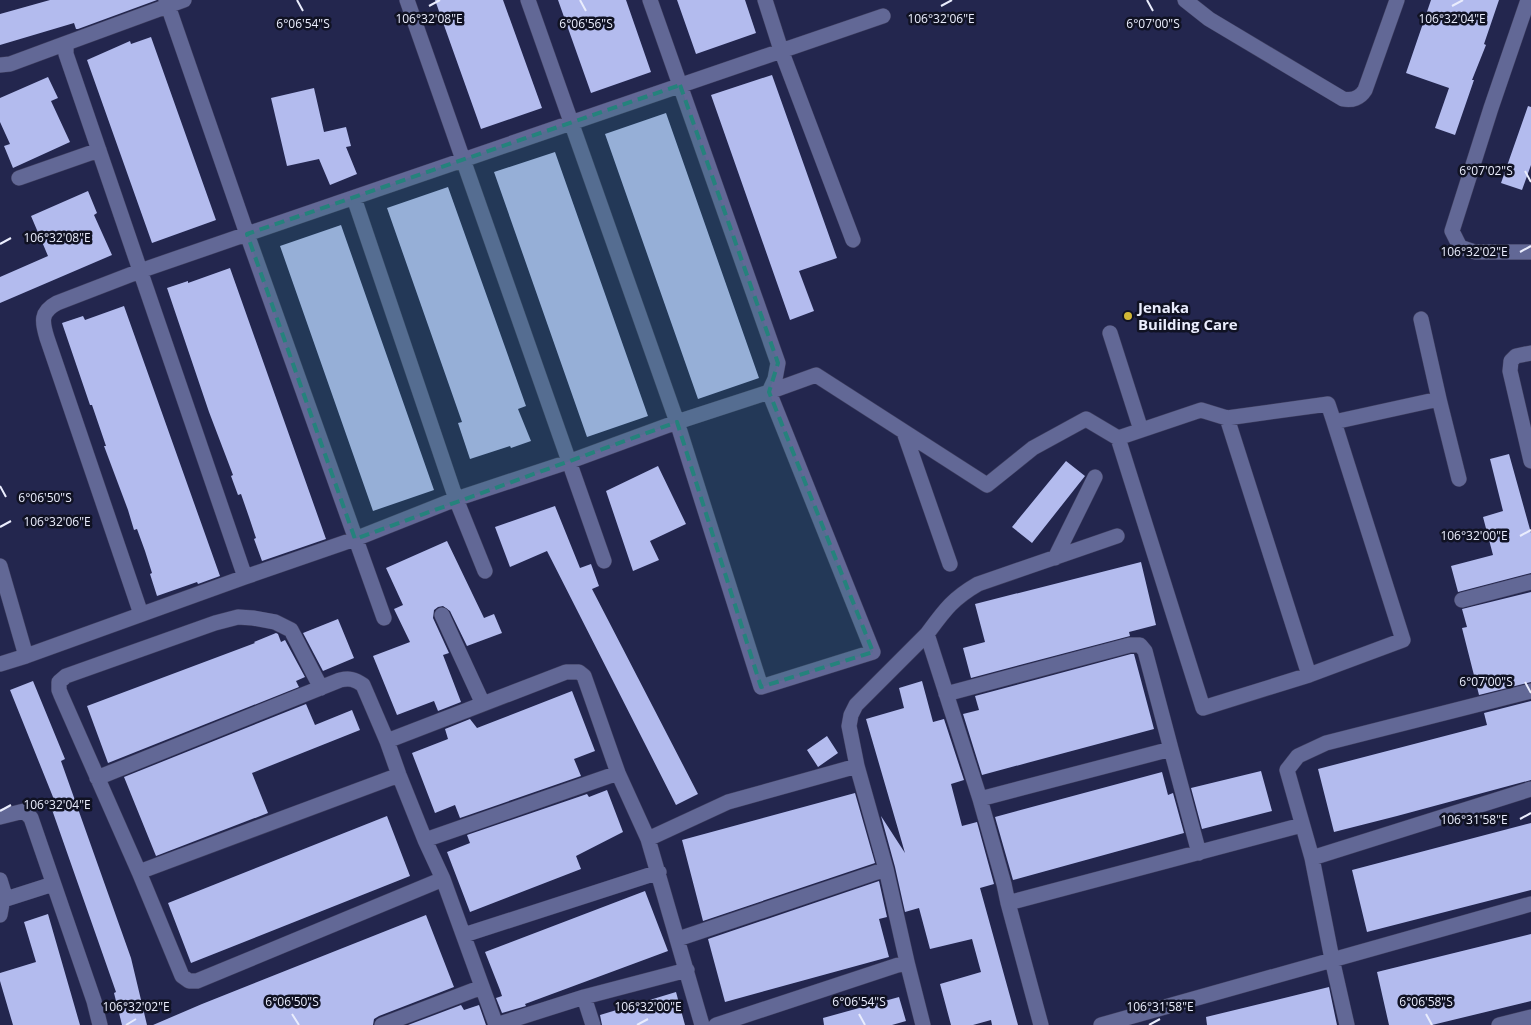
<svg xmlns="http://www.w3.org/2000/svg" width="1531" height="1025" viewBox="0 0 1531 1025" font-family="'Open Sans',sans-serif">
<rect width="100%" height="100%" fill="#23264e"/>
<path fill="#b3bbee" d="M50 0H157L78 29H76L74 23 0 45V14Z
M435 0H503L542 108 481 129Z
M558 0H626L651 72 591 93Z
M677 0H745L756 33 696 54Z
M1431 0H1499L1484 44 1486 45 1472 80H1474L1455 135 1435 128 1449 88 1406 73Z
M151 37 216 220 152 243 87 60 130 41 131 44Z
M772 75 837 258 799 271 814 311 790 320 711 95Z
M48 77 58 98 51 101 70 142 13 168 4 146 10 144 0 122V98Z
M314 88 324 132 346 127 351 146 346 147 357 174 330 185 319 159 287 166 271 98Z
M1528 106 1531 107V165L1522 190 1501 183Z
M666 113 759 378 698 399 605 134Z
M555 152 648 416 587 437 494 172Z
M448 187 526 406 518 409 531 441 511 448 510 446 470 459 458 423 462 422 387 208Z
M88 191 97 213 94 215 112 255 0 303V277L48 256 31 216Z
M341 225 434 490 373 511 280 246Z
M230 268 326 539 262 561 254 539 256 538 249 517 241 494 238 495 231 476 233 475 209 412 167 288 188 281V283Z
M124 306 220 576 198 584 197 582 157 596 150 574 152 573 145 551 137 529 134 530 128 510 104 446H106L92 405H90L62 323 83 316 85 320Z
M1509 454 1531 533V573L1458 592 1451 566 1493 555 1483 517 1503 511 1490 459Z
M1066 461 1085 476 1032 543 1012 527Z
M658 466 686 524 650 541 659 560 633 571 606 491Z
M555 506 580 568 591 564 599 586 592 589 698 794 676 805 547 551 510 567 495 527Z
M447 541 484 618 494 614 502 633 467 646 450 611 443 606 438 607 434 610 433 618 449 653 443 655 461 702 438 711 434 701 397 715 373 656 410 642 394 609 403 605 386 568Z
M1141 562 1156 625 1129 632 1130 636 971 678 963 648 985 642 975 604Z
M1531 592V682L1479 695 1462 628 1467 627 1462 609Z
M338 619 354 658 323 671 303 633Z
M276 633 278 634 281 642 285 640 305 677 296 681 299 687 108 763 87 706 255 643 254 642Z
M1131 654H1134L1154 729 982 775 963 714 979 710 975 696Z
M33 681 65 759 61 761 131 958 147 1025H122L114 993 116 992 50 804 55 802 10 690Z
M922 681 933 722 944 719 964 780 951 784 962 826 977 822 994 884 980 888 1018 1025H992L991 1020 973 1025H951L940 984 981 972 972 939 930 949 919 908 905 912 895 867 881 816 905 853 866 719 904 708 899 688Z
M572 691 595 751 574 759 581 776 460 818 455 805 435 813 412 753 448 739 445 729 470 719 477 728Z
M1531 701V780L1397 816 1334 832 1318 769 1487 725 1484 713Z
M306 704 315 725 352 710 360 730 252 773 268 813 156 856 124 777Z
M827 736 838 753 818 767 807 750Z
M1261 771 1272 811 1202 829 1191 788Z
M1162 772 1168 795 1173 793 1184 833 1013 880 995 817Z
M607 790 623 832 576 856 581 869 470 912 447 852 470 843 467 835 587 794 589 797Z
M855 793 875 863 703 921 682 840Z
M387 816 410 876 191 963 168 903Z
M1531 823V890L1367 932 1352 870Z
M879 881 887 917 879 919 889 957 725 1002 708 939Z
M645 891 668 951 525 1004 526 1006 502 1013 496 998 502 996 500 990 485 952Z
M48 914 80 1025H13L0 981V973L36 962 24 922Z
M426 915 454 987 379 1016 374 1019 373 1025H153L202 1004Z
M1531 934V1001L1432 1025H1389L1377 972Z
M1329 987 1337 1025H1207L1206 1017Z
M676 992 685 1025H602L600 1015Z
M899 997 906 1021 892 1025H824L823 1018Z
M461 1005 464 1010 479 1005 486 1025H408Z"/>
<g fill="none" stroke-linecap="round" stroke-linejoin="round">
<defs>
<path id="street" d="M184 0 64 44 66 47V54L245 577
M407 0 604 561
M528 0 677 422 761 687 873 652 769 392 816 375 987 485 1033 448 1086 419 1118 438 1201 410 1227 418 1328 404 1334 422 1439 399 1459 479
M765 0 781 50 853 240
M1185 0 1209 19 1343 99C1352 101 1360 98 1365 90L1397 0
M1528 0 1491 108 1452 231 1460 247 1475 252H1531
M0 65 10 64 64 44
M19 178 99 150
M354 198 456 499 485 571
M1421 319 1439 399
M1110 333 1141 430
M1531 353 1516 356 1511 361 1510 371 1531 461
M1227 418 1309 675
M904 432 950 564
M1118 438 1203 708 1309 675 1403 640 1334 422
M1117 536 978 584C952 599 944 611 927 634L980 799 1004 884 1008 903 1302 825
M1055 558 1095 477
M0 566 26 656
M1462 600 1531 582
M141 614 47 338C42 322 40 312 57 303L140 271 247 234 166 0
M442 615 483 704
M384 618 247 234 883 16
M0 664 26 656 245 577 355 539 456 499 568 462 677 422 769 392 775 379 778 363 650 0
M321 688 291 630 275 622 253 618 238 617 215 623 66 676 59 682V690L61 695 139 872 182 976 189 981H197L443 879
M946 694 1130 645H1140L1145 651 1171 749 980 799
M387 741 566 672H579L584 676 618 773 648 839 702 1025
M1171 749 1199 853
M97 778 340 680C349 678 355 679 363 685L387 741 399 775 425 840 443 879 496 1025 584 997 593 1025
M0 817 24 811 31 818 94 1001 100 1025
M648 839 728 802 857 766
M425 840 618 773
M1312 858 1531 789
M139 872 399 775
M0 880 4 893 0 915
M3 900 53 884
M1008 903 1041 1025
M464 935 659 872
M678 939 886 869
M907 962 886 869 857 766 849 726 851 715 856 705 927 634
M584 997 687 970
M382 1025 482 987
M716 1025 907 962 923 1025
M1101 1025 1531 904
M1347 1025 1332 959 1312 858 1287 770 1298 756 1326 743 1531 691
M1499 1025 1531 1017"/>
</defs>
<use href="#street" stroke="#3e3e5f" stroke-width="16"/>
<use href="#street" stroke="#626896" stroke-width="15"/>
</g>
<path fill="#25827c" fill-opacity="0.2" stroke="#25827c" stroke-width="4" stroke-dasharray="10 6" stroke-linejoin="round" d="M680 85 778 363 769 392 873 652 761 687 677 422 355 539 247 234Z"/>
<path fill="none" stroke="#eaedfd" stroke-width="2" d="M297 0 303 11M580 0 586 11M1147 0 1153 11M429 6 440 0M941 6 952 0M1452 6 1463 0M1525 171 1531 182M0 244 11 238M1520 252 1531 246M0 486 6 497M0 527 11 521M1520 536 1531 530M1525 682 1531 693M0 811 11 805M1520 819 1531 813M292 1014 299 1025M859 1014 865 1025M1426 1014 1432 1025M126 1025 136 1019M637 1025 648 1019M1149 1025 1160 1019"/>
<circle fill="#d1b736" stroke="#101223" stroke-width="2" cx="1128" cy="316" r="5"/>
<g text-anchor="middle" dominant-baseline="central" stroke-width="5" stroke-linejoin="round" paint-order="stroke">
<g font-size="15" font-weight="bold" fill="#eaedfd" stroke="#101223" text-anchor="start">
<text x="1138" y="307">Jenaka<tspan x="1138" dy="17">Building Care</tspan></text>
</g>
</g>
<g font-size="12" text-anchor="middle" fill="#eaedfd" stroke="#101223" stroke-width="5" stroke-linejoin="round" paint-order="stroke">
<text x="941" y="23">106°32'06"E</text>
<text x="429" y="23">106°32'08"E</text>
<text x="1452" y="23">106°32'04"E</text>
<text x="303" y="28">6°06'54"S</text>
<text x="586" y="28">6°06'56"S</text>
<text x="1153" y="28">6°07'00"S</text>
<text x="1486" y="175">6°07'02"S</text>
<text x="57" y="242">106°32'08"E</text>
<text x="1474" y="256">106°32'02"E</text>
<text x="45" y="502">6°06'50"S</text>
<text x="57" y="526">106°32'06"E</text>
<text x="1474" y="540">106°32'00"E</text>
<text x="1486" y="686">6°07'00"S</text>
<text x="57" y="809">106°32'04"E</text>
<text x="1474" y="824">106°31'58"E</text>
<text x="292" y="1006">6°06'50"S</text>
<text x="859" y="1006">6°06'54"S</text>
<text x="1426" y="1006">6°06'58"S</text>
<text x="136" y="1011">106°32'02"E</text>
<text x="648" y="1011">106°32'00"E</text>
<text x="1160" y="1011">106°31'58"E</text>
</g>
</svg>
